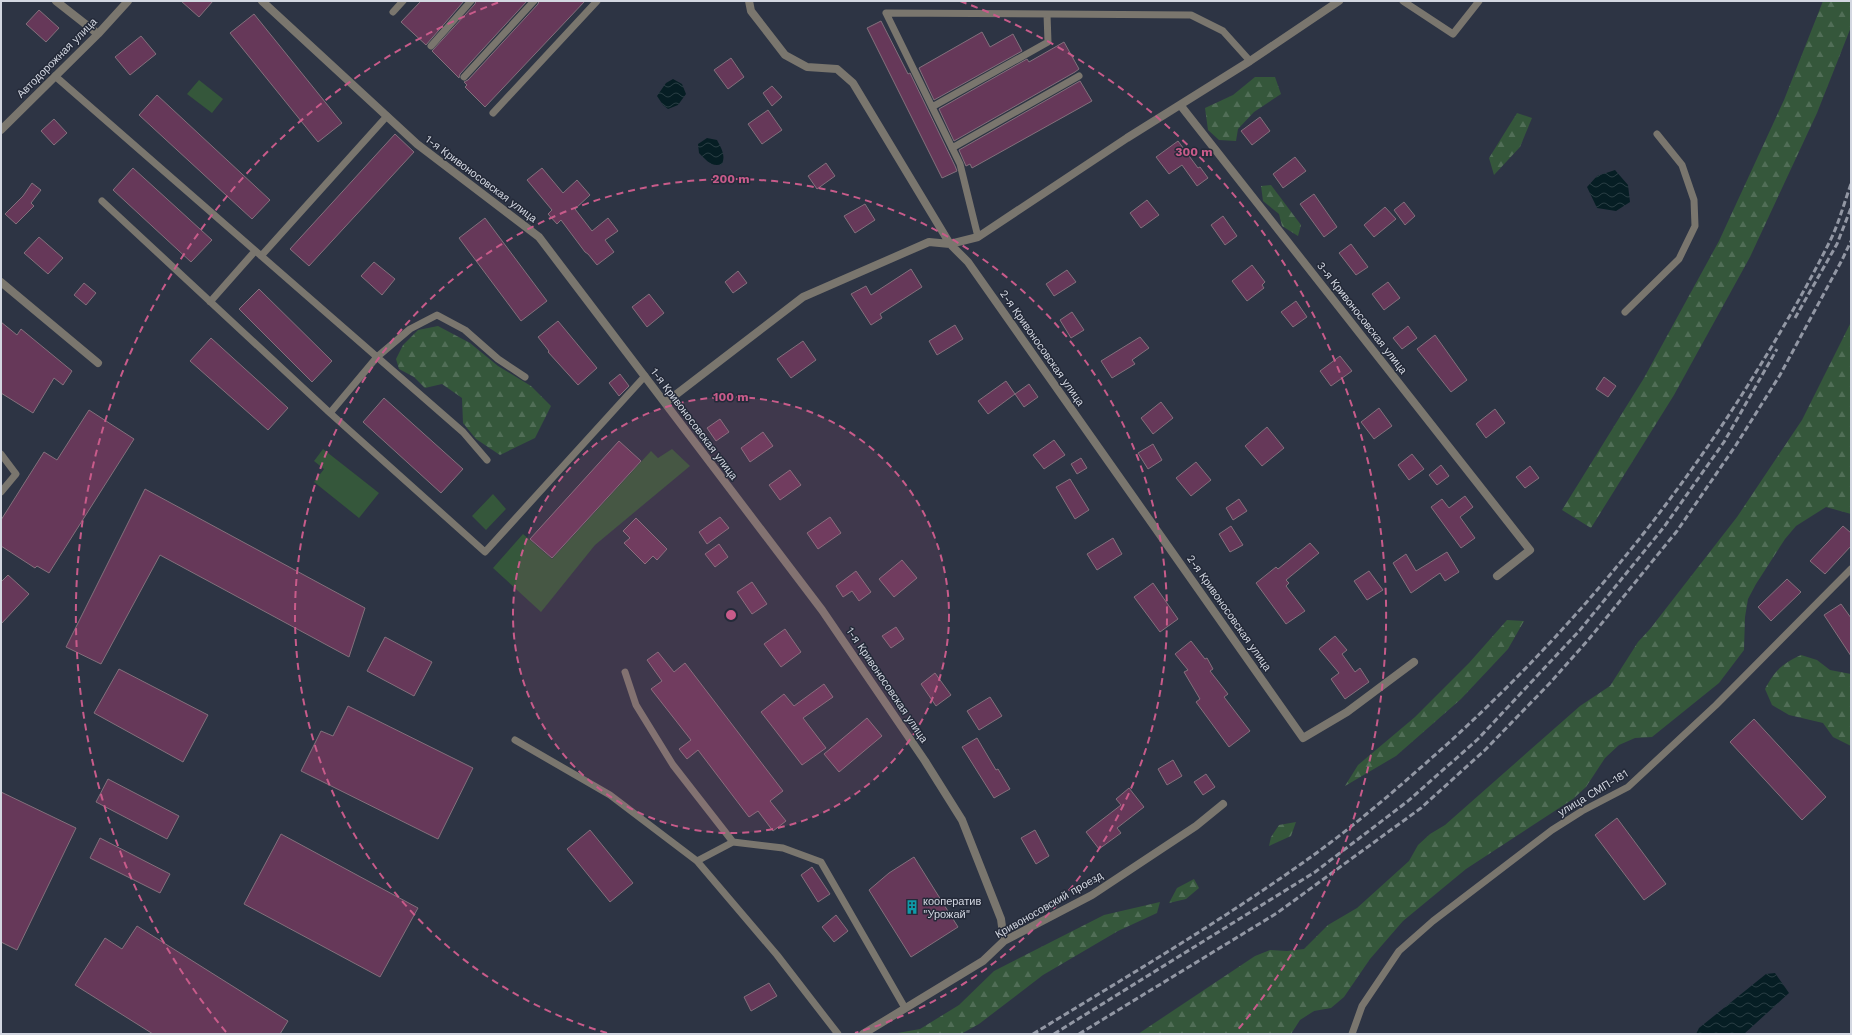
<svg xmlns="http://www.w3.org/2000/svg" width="1852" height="1035" viewBox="0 0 1852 1035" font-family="'Work Sans',sans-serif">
<defs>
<pattern id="forest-firs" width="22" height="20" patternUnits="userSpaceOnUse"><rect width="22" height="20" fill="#35573b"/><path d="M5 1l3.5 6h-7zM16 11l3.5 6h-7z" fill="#516e57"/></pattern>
<pattern id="water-waves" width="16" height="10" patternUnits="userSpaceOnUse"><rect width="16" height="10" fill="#061e24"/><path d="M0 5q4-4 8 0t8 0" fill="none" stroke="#293e44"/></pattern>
</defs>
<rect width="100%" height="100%" fill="#2d3444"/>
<path fill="url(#forest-firs)" d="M1823 1H1851V27L1817 113 1750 257 1674 395 1591 528 1562 510 1644 378 1719 241 1784 100Z
M1255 77H1275L1281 94 1254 112 1238 129 1236 141 1219 140 1208 130 1205 108 1233 95Z
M1517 113 1532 118 1520 147 1494 175 1489 158Z
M1271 185 1301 225 1298 236 1282 226 1279 214 1263 201 1261 186Z
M1851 322V514L1826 507 1796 526 1785 539 1756 584 1748 599 1745 617 1744 650 1719 683 1652 737 1635 738 1619 745 1605 758 1586 787 1573 799 1466 869 1403 921 1370 959 1344 997 1331 1008 1314 1011 1300 1020 1291 1034H1138L1255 956 1270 950 1287 951 1304 949 1328 925 1357 908 1409 861 1418 845 1430 834 1445 825 1580 706 1610 686 1638 642 1650 629 1737 517 1802 420Z
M438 326 470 343 498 366 531 386 551 406 535 438 500 455 476 439 463 423 462 398 442 384 425 388 414 377 399 369 396 359 403 345 418 330Z
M1507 620 1524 621 1508 649 1461 699 1396 756 1345 786 1358 765 1415 717 1469 663Z
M1801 655 1817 660 1830 670 1851 674V746L1833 737 1823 723 1789 715 1772 705 1765 689C1775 670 1782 664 1801 655Z
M1296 822 1291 836 1269 846 1271 837 1279 825Z
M1194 879 1199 888 1186 899 1169 903 1177 888Z
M1160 902 1157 913 1118 931 1043 975 979 1024 961 1034H892L920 1029 959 1005 994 971 1104 915Z"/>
<path fill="#35573b" d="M199 80 223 99 212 113 187 94Z
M323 449 379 493 359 518 314 482 324 469 314 461Z
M672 449 690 466 595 545 541 612 493 568 523 534 552 559 651 451 658 458Z
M493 494 506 509 486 530 472 516Z"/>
<path fill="url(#water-waves)" d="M673 79 682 84 686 94 678 105 668 109 663 105 657 96 666 83Z
M707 138 717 140C721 148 726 155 722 164 712 168 706 160 699 153L698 144Z
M1615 170 1628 185 1630 202 1616 211 1597 208 1587 187 1597 176Z
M1775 973 1789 993 1744 1034H1696L1699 1028 1766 974Z"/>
<path fill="#663859" stroke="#83707c" d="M181 1H213L199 17Z
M421 1H464L426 45 401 22Z
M476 1H527L460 74 459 78 432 51 475 4Z
M539 1H585L485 107 465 87 467 85 464 82 468 80 538 4Z
M39 10 59 28 46 42 26 24Z
M254 14 342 123 318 142 230 33Z
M881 21 908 74 910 73 955 166 957 171 942 178 867 28Z
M982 32 990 47 1013 34 1022 51 934 100 919 68Z
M141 36 156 54 130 75 115 57Z
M1064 42 1079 69 1075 72 954 141 939 109 1027 59 1029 62Z
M731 58 744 77 728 89 714 70Z
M1080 81 1092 101 972 168 970 164 966 166 959 150Z
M772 86 782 97 772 106 763 93Z
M157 95 270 200 252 219 139 115Z
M768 110 782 130 762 144 748 124Z
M1260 117 1270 131 1252 145 1241 131Z
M54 119 67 133 54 145 41 131Z
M395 134 414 152 309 266 290 249Z
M1178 141 1198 168 1200 167 1208 178 1197 186 1182 165 1169 174 1156 157Z
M1295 157 1306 171 1283 188 1273 174Z
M826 163 835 176 817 189 808 176Z
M133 168 212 240 191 262 113 190Z
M542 168 563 193 577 180 590 195 575 209 592 231 608 218 618 231 605 240 614 252 597 265 588 254 585 252 561 220 557 224 548 214 552 210 527 180Z
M32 183 41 190 31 203 34 206 16 224 5 214 23 196Z
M1314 194 1337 227 1324 237 1300 204Z
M1147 200 1159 215 1141 228 1130 213Z
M1404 202 1415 216 1405 225 1394 210Z
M865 204 875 220 855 233 844 216Z
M1385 207 1396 219 1374 237 1364 225Z
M1223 216 1237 236 1225 245 1211 225Z
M485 218 547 301 521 321 459 238Z
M39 237 63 258 48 274 24 253Z
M1351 244 1368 267 1356 275 1339 253Z
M374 262 395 279 382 295 361 276Z
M1252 265 1265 282 1262 285 1264 288 1247 301 1232 281Z
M911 269 922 287 880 314 882 318 871 325 851 294 866 286 871 295Z
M1067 270 1076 282 1054 296 1046 284Z
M738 271 747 283 733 293 725 282Z
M1388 282 1400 298 1384 310 1372 294Z
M84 283 96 293 86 305 74 295Z
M259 289 332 361 312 382 239 309Z
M649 294 664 313 647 327 632 307Z
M1296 301 1307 317 1293 327 1281 312Z
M1072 312 1084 330 1071 338 1060 320Z
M558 321 597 368 578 385 548 352 549 351 538 337Z
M1 322 17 335 21 329 72 371 63 385 54 378 33 413 1 393Z
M955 325 963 339 937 355 929 341Z
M1408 326 1417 338 1402 349 1393 338Z
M1435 335 1467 380 1451 392 1417 349Z
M1140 337 1149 348 1132 360 1135 364 1112 378 1101 361Z
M211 338 288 408 268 430 190 361Z
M803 341 816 360 791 378 777 359Z
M1340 356 1352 371 1331 386 1320 371Z
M620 374 629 386 619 396 609 383Z
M1604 377 1616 386 1608 397 1596 389Z
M1006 381 1015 394 988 414 978 401Z
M1029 384 1038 397 1024 407 1015 394Z
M384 398 463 469 441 493 363 422Z
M1161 402 1173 418 1153 434 1141 418Z
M1379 408 1392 426 1374 439 1361 422Z
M1495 409 1505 423 1486 438 1476 424Z
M89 410 134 439 49 573 37 566 35 568 1 546V520L44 452 57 460Z
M720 419 729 432 716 441 707 428Z
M1267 427 1284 448 1262 466 1245 446Z
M763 432 773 446 750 462 741 448Z
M1054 440 1065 455 1044 469 1033 455Z
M619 441 641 461 552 558 530 539Z
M1153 444 1162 460 1148 469 1138 453Z
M1412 454 1424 469 1409 480 1398 465Z
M1081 458 1087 468 1077 474 1071 464Z
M1196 462 1211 480 1191 496 1176 478Z
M1441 465 1449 476 1437 485 1429 475Z
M1530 466 1539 478 1525 488 1516 477Z
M790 470 801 485 780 500 769 485Z
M1070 479 1089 510 1075 519 1056 487Z
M145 489 365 608 349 657 160 555 101 664 66 647Z
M1465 496 1473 507 1460 517 1475 538 1461 548 1431 507 1442 499 1449 508Z
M1239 499 1247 511 1233 520 1226 508Z
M720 517 729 528 707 544 699 532Z
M830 517 841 533 818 549 807 533Z
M636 518 667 549 657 560 653 556 645 564 624 543 630 538 623 531Z
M1231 526 1243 545 1230 552 1219 534Z
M1843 526 1851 533V546L1825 574 1810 561Z
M1113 538 1122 554 1097 570 1087 554Z
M1310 543 1319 553 1286 580 1289 583 1286 586 1305 611 1286 624 1256 583 1276 567 1278 569Z
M719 544 728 557 715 567 705 554Z
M1447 552 1459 572 1445 581 1440 573 1411 593 1393 563 1406 554 1416 571Z
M902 560 917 578 894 597 879 579Z
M856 571 871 592 859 601 852 591 843 597 836 586Z
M1369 571 1383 590 1367 600 1354 581Z
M8 575 29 594 1 624V582Z
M1787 579 1801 592 1771 621 1758 607Z
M752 582 767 604 752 614 737 592Z
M1153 583 1178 619 1160 632 1134 597Z
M1841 604 1851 618V656L1824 615Z
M896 627 904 639 891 648 882 636Z
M785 629 801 652 781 667 764 644Z
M1335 636 1347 650 1342 654 1355 672 1360 668 1369 682 1345 699 1331 679 1339 673 1319 649Z
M385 637 432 662 414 696 367 671Z
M1191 641 1205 659 1207 658 1213 669 1210 671 1228 694 1224 697 1250 731 1229 747 1196 702 1200 699 1184 672 1188 670 1175 654Z
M658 652 674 672 685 663 783 791 770 801 786 821 773 831 758 811 749 817 698 750 687 759 679 749 691 740 651 689 662 681 647 660Z
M119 669 208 715 183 762 94 713Z
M935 673 951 695 936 706 921 684Z
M824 684 833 697 803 718 826 748 802 765 761 712 784 694 794 706Z
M990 697 1002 716 979 730 967 711Z
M348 706 473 768 438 839 301 771 321 731 333 736Z
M867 718 882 736 839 772 824 754Z
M1754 719 1826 797 1802 820 1730 742Z
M977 738 996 770 998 769 1010 789 994 798 962 747Z
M1173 760 1182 776 1167 785 1158 769Z
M1206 774 1215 787 1203 795 1194 782Z
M108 779 179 816 167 839 96 802Z
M1129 788 1144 807 1117 828 1121 833 1099 849 1086 832 1121 805 1116 799Z
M1 792 76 828 17 950 1 942Z
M1617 818 1666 884 1644 900 1595 835Z
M590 830 633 883 610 902 567 849Z
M1035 830 1049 856 1036 864 1021 838Z
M281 834 418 908 380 977 244 904Z
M100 838 170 874 160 893 90 858Z
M914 857 958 927 911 957 869 890 889 873Z
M812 867 830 894 818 902 801 875Z
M836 915 848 931 834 942 822 927Z
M137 926 288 1021 280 1034H153L75 985 105 938 122 949Z
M769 983 777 996 751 1011 744 997Z"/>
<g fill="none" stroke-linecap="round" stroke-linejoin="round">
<path stroke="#7a766e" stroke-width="7" d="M1403 1 1453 34 1479 1
M393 12 403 1
M431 46 471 1
M55 76 463 432 487 460
M464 77 534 1
M932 107 1048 42 1047 14
M493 113 597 1
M952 148 1079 76
M102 201 330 413 377 357 410 329 437 315 465 330 498 359 525 377
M978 237 960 164 886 13 1191 15 1223 31 1250 61
M261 256 387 116
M210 302 255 251
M1625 312 1679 259 1695 226 1694 200 1682 165 1657 134
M330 413 485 552 645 376
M1 454 16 474 1 492
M625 672 636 705 673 765 733 842
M515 740 610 795 697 861 777 955 838 1034
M697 861 733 842 783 848 821 862 905 1008
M1352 1034 1362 1006 1399 951 1433 921 1552 830 1582 811 1628 787 1716 705 1851 569"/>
<path stroke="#7a766e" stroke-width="8" d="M56 1 98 34
M262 1 417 144 539 237 822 610 925 761 962 820 1001 919 1004 941
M749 1 751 11 785 55 807 67 837 69 853 83 950 244 968 262 1303 738 1347 712 1414 662
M1181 106 1530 550 1497 576
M1 130 98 34 128 1
M1 282 98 363
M665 403 803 297 929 242 950 244 978 237 1127 138 1250 61 1339 1
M863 1034 983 961 1004 941 1092 895 1196 826 1223 804"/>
<path stroke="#9297a4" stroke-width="3" stroke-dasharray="6 3" stroke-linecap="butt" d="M1795 318 1837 244 1851 208
M1033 1034C1126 977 1220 922 1308 859 1356 825 1400 786 1444 747 1559 643 1660 524 1743 393 1774 344 1804 293 1830 241 1839 223 1844 203 1851 184
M1054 1034 1315 872 1408 801 1478 739 1580 630 1664 527 1724 442 1777 349
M1079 1034 1277 913 1421 808 1486 749 1549 684 1589 639 1677 531 1736 445 1780 375 1842 260 1851 241"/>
</g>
<circle cx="731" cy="615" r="218" fill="#c85b8a" fill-opacity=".12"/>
<g fill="none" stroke="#c85b8a" stroke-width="2" stroke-dasharray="7 5">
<circle cx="731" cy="615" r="218"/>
<path d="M607 1033A436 436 0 1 1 855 1033"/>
<path d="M226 1032A655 655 0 0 1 502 1M960 1A655 655 0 0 1 1236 1032"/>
</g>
<defs>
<symbol id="building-bare" viewBox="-9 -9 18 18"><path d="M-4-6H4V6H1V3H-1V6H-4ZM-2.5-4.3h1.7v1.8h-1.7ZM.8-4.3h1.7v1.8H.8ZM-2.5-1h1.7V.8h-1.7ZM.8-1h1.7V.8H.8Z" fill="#0f9aa8" stroke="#242a39" stroke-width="2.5" paint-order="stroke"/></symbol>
</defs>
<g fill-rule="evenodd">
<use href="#building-bare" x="902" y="897" width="20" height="20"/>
</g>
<g text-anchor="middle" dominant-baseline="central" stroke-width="3" stroke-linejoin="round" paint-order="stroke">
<g font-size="11" fill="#d3d7e1" stroke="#242a39">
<text transform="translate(57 58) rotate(-45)">Автодорожная улица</text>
<text transform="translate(481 179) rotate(37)">1-я Кривоносовская улица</text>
<text transform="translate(1362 318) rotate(52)">3-я Кривоносовская улица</text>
<text transform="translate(1042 348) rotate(55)">2-я Кривоносовская улица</text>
<text transform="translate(694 424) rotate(53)">1-я Кривоносовская улица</text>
<text transform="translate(1229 613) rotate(55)">2-я Кривоносовская улица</text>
<text transform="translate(887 685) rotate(56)">1-я Кривоносовская улица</text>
<text transform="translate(1593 793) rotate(-31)">улица СМП-181</text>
<text transform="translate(1049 905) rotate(-30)">Кривоносовский проезд</text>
</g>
<g font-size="11" fill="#d3d7e1" stroke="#242a39" text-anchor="start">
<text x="923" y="901">кооператив<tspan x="923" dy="13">"Урожай"</tspan></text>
</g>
</g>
<circle cx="731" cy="615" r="6" fill="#c85b8a" stroke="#242a39" stroke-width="2"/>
<g font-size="12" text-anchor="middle" font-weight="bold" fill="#c85b8a" stroke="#242a39" stroke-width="3" stroke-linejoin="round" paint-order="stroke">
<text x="1194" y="156">300 m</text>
<text x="731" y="183">200 m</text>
<text x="731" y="401">100 m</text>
</g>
<rect width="1852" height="1035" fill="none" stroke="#d3d7e1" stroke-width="4"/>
</svg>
